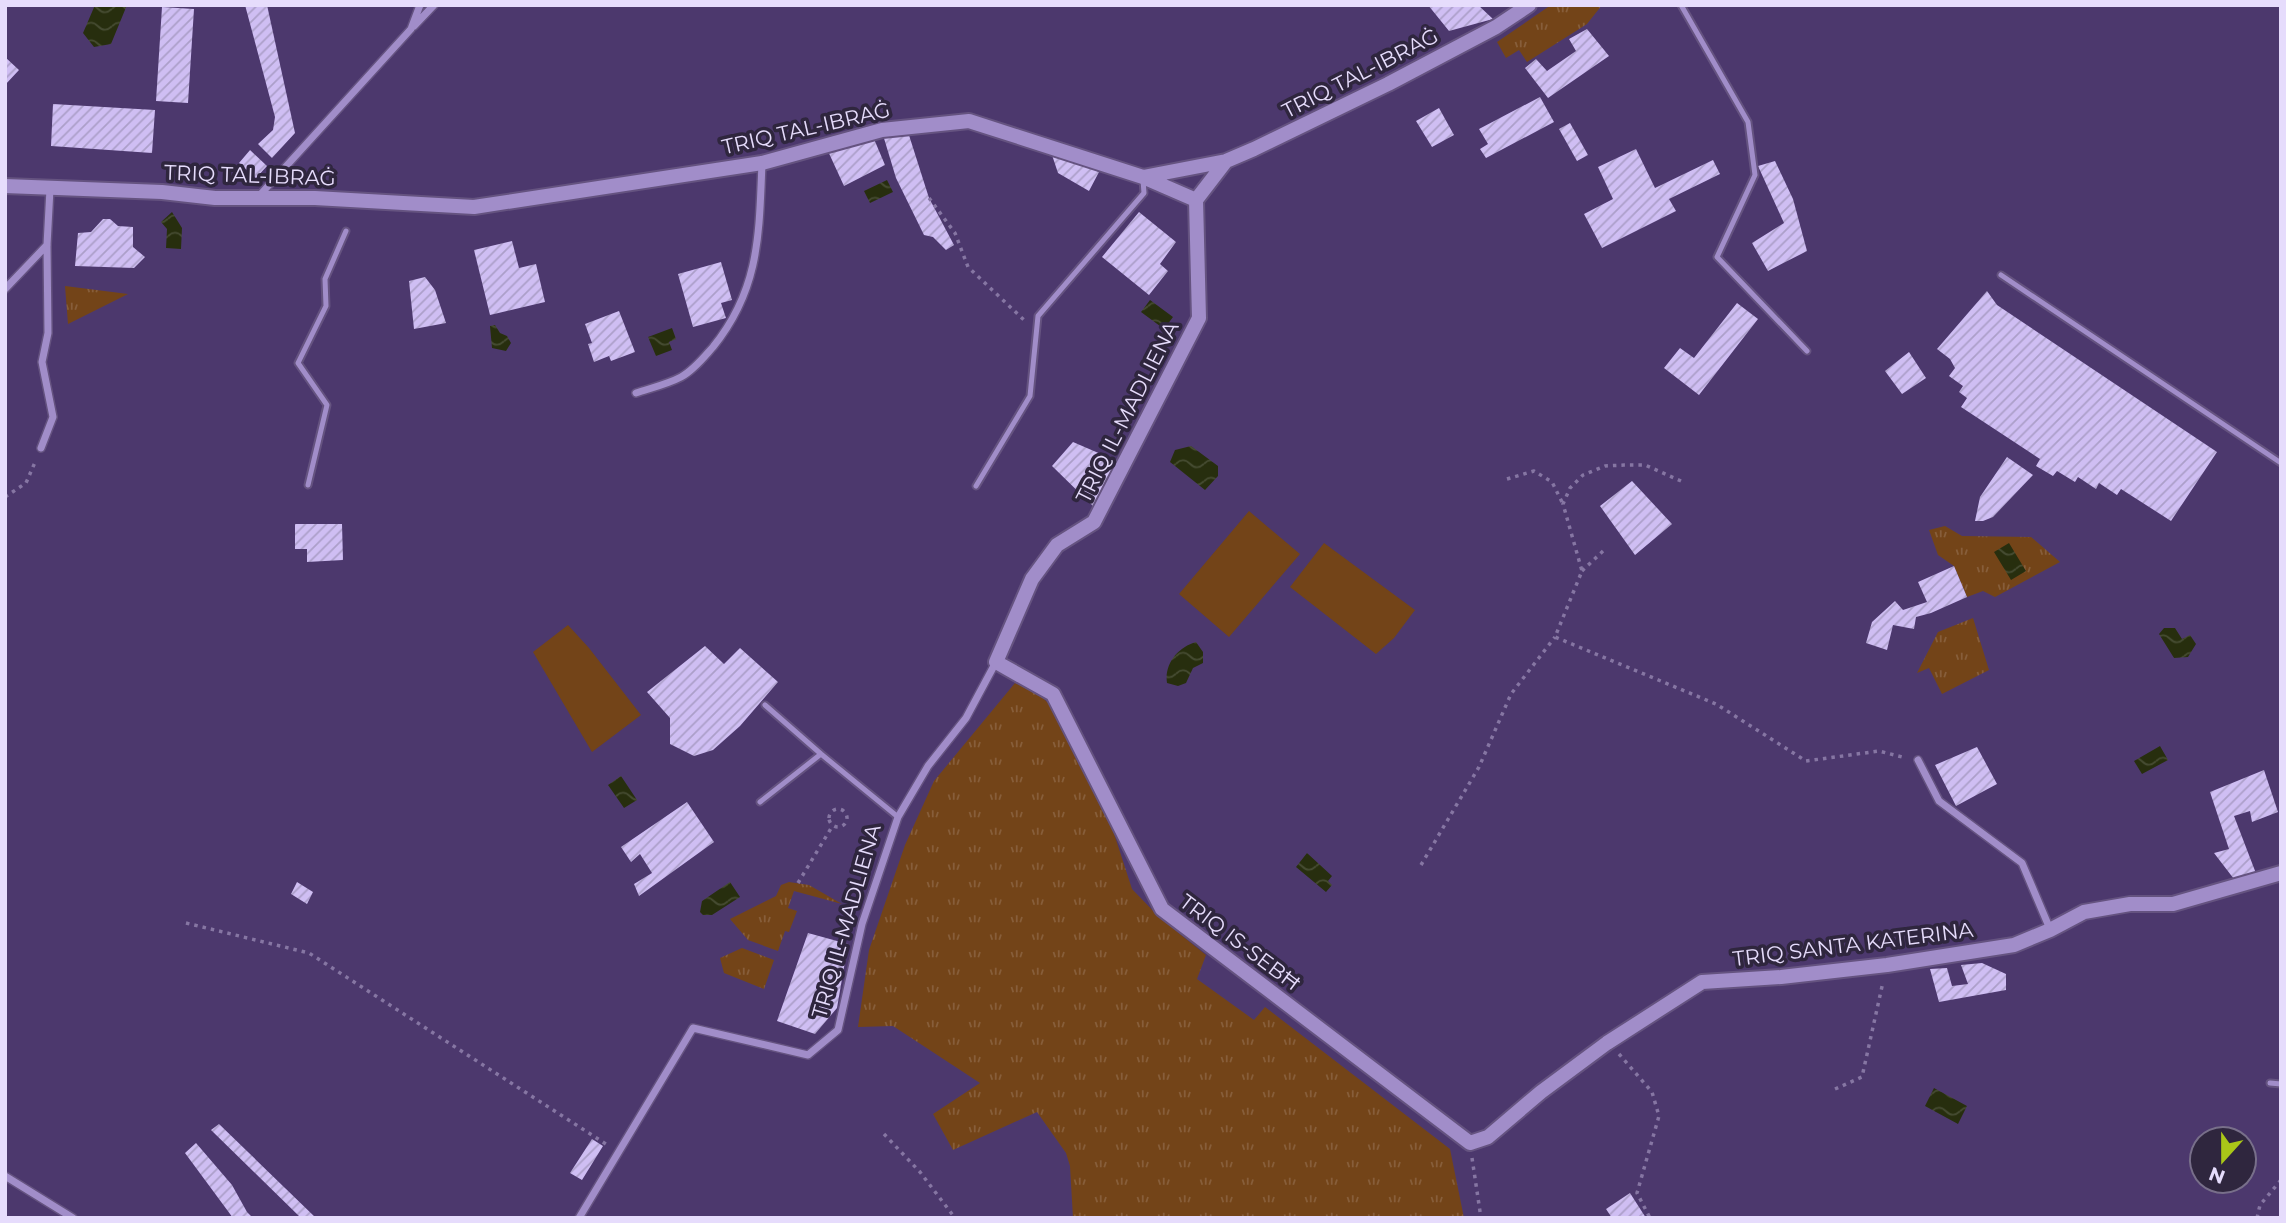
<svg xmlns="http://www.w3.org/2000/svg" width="2286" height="1223" viewBox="0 0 2286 1223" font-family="Montserrat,sans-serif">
<defs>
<pattern id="grass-tufts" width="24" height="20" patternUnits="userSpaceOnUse" patternTransform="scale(1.75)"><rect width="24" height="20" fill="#734418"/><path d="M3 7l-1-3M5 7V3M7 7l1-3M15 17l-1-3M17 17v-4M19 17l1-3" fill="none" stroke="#875e3a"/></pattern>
<pattern id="water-waves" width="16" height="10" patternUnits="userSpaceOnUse" patternTransform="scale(1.75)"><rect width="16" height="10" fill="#272e0e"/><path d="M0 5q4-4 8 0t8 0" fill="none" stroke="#464c32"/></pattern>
<pattern id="building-hatch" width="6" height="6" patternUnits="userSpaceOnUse" patternTransform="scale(1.75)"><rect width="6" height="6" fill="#cfbef3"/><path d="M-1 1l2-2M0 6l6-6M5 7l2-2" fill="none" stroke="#ac9fc9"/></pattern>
</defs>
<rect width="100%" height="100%" fill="#4c386d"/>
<path fill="url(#grass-tufts)" d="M1551 5H1602L1587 24 1527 62 1519 50 1506 58 1497 42Z
M65 286 128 294 68 324Z
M1945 526 1962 536 2031 537 2060 562 1995 597 1983 591 1967 597 1954 566 1938 555 1929 530Z
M1973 618 1989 670 1942 694 1929 668 1917 673 1938 632Z
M1015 683 1036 692 1055 709 1109 818 1132 889 1160 918 1206 955 1197 979 1254 1020 1265 1007 1450 1149 1464 1218H1073L1070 1166 1066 1153 1037 1112 953 1150 933 1114 980 1083 893 1026 858 1027 869 950 905 845 934 781Z
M789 882 809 885 842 904 794 891 788 908 797 911 789 932 785 931 778 951 748 940 730 919 776 896 781 885Z
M742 948 774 960 764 989 724 973 720 958Z"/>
<path fill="#734418" d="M1249 511 1300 554 1229 637 1179 594Z
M1324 543 1415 610 1394 638 1376 654 1290 587Z
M568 625 589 648 641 715 592 752 533 652Z"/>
<path fill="url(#water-waves)" d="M95 5H127L111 44 94 47 83 33Z
M887 180 893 192 870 203 864 191Z
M172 212 182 228 181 249 166 248 167 229 161 222Z
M1150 300 1173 317 1164 329 1141 312Z
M495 325 500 333 507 336 511 343 506 351 492 348 490 326Z
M672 328 676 339 669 342 672 350 656 356 648 337Z
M1191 446 1218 466V476L1205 490 1170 462 1175 450Z
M2009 543 2026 571 2011 580 1994 552Z
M2164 628H2175L2182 639 2190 635 2196 644 2188 657 2174 658 2159 634Z
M1196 642 1203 652V663L1193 668 1186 683 1178 686 1167 683C1164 664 1178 647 1196 642Z
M2160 746 2168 760 2142 774 2134 761Z
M621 776 637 800 624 808 608 785Z
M1307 853 1332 876 1328 881 1332 885 1326 892 1296 867Z
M730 882 740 897 712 915H703L700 912 702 901Z
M1934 1088 1967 1106 1958 1124 1925 1106Z"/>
<path fill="url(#building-hatch)" d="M245 5H267L295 133 272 158 258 144 273 130 275 117Z
M1428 5H1478L1493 19 1449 31Z
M162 7 194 9 188 103 156 101Z
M1587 29 1609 56 1548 98 1525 68 1536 59 1547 71 1576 51 1569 39Z
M5 57 19 70 5 85Z
M1540 97 1554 122 1486 158 1480 149 1488 144 1479 129Z
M53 104 155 110 152 153 51 146Z
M1439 108 1454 135 1432 147 1416 121Z
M1570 123 1588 155 1577 161 1559 129Z
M908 132 929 198 954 245 946 250 933 237 924 235 896 178 883 135Z
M874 139 885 165 844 186 827 149Z
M1050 149 1099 172 1089 191 1058 173Z
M1636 149 1655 188 1713 160 1720 174 1669 199 1676 211 1602 248 1584 214 1613 199 1598 167Z
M250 150 267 166 256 178 239 163Z
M1775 161 1793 199 1807 251 1768 271 1752 243 1784 223 1758 166Z
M1139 212 1176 242 1160 264 1168 271 1149 295 1102 257Z
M103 219H110L118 226 133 227V247L145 257 134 268 75 266 78 233 91 232Z
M512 241 519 268 536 264 545 302 490 315 474 250Z
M721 262 732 300 721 303 726 318 693 327 678 274Z
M425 277 435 290 446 323 414 329 409 281Z
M1987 291 1997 305 2217 452 2171 521 2121 489 2117 495 2099 483 2096 489 2078 477 2075 482 2057 471 2053 476 2036 466 2040 459 1961 407 1967 398 1959 392 1963 386 1949 376 1955 368 1950 359 1937 349Z
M1737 303 1758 319 1699 395 1664 368 1680 348 1694 358Z
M619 311 635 352 611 361 609 356 594 362 588 344 592 343 585 324Z
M1909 352 1926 378 1902 394 1885 371Z
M1073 442 1117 461 1094 507 1052 466Z
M2007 457 2033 475 1993 517 1983 521H1975L1980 497Z
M1632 481 1672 524 1635 555 1600 506Z
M295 524H342L343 560 307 562V549H295Z
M1954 566 1967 597 1931 613 1916 617 1914 629 1893 625 1887 650 1866 643 1872 622 1895 601 1903 610 1927 602 1918 582Z
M705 646 724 664 740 648 778 682 740 726 713 750 694 756 670 744V718L647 692Z
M1977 747 1997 784 1956 806 1935 765Z
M2264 770 2278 812 2252 822 2250 811 2234 816 2257 876 2237 883 2214 853 2229 849 2210 792Z
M687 802 714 842 639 896 634 884 652 873 640 854 631 862 621 847Z
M297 882 313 892 307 904 291 894Z
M808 933 848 944 837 1008 815 1034 777 1021Z
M1982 963 2006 974V990L1939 1002 1930 969 1947 968 1952 986 1968 984 1961 965Z
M219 1124 316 1218H301L211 1130Z
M592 1139 603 1146 582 1180 570 1173Z
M196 1143 232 1185 247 1212 253 1218H233L185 1153Z
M1630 1193 1646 1218H1612L1606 1209Z"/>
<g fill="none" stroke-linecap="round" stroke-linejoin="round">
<defs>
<path id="service" d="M1681 5 1748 122 1755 175 1717 257 1807 351
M2001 275 2281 463
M308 485 327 405 298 363 326 306 325 279 346 231
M976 486 1030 396 1038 316 1144 193 1143 180
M765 705 821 754 898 817
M760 802 821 754
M2270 1083 2281 1084"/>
<path id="minor" d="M414 26 434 5
M259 196 411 29 420 5
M5 289 47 245
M636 393C651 388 668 384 681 377 694 370 704 357 713 347 760 289 759 234 762 163
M41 448 53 417 42 362 48 333 47 245 50 189
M1918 760 1939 801 2022 863 2050 929
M5 1176 73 1218
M579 1218 693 1028 808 1055 838 1030 862 924 898 817 928 766 966 718 996 662"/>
<path id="secondary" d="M1226 161 1196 200 1199 318 1094 522 1057 545 1032 579 996 662 1053 694 1162 909 1470 1143 1488 1137 1541 1092 1607 1043 1702 982 1781 977 1887 965 2014 945 2050 930 2084 912 2130 904H2173L2281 873
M1143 177 1196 200
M5 186 162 192 215 198H315L474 207 762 163 882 130 969 121 1143 177 1226 161 1254 149 1388 84 1496 27 1529 5"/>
</defs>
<use href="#service" stroke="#655380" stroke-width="9"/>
<use href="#minor" stroke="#655380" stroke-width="10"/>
<use href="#secondary" stroke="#655380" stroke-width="18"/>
<path stroke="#8676a3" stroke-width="3.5" stroke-dasharray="3.5 5" stroke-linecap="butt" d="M929 198 955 233 968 267 1024 320
M1507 479 1534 471 1552 482 1563 504
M1681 481 1645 465H1624L1605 466 1583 475 1570 488 1563 504 1582 571 1555 637 1716 704 1806 761 1879 751 1906 758
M5 497 26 483 36 460
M1582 571 1603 551
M829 818a9 9 0 1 1 18 0a9 9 0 1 1-18 0Z
M1421 865 1479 767 1511 694 1555 637
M798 883 833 825
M186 923 309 953 609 1146
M1619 1054 1652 1092 1659 1116 1637 1193 1650 1218
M1835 1089 1862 1077 1883 982
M884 1134 920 1172 955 1218
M1472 1158 1481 1218
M2257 1218 2260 1205 2281 1180"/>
<use href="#service" stroke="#a18dc9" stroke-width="5"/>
<use href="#minor" stroke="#a18dc9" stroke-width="7"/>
<use href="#secondary" stroke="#a18dc9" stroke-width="14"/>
</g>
<g text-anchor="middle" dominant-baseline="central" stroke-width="7" stroke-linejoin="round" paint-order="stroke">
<g font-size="21" fill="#e6dcfc" stroke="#2f263e">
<text transform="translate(1360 73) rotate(-27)">TRIQ TAL-IBRAĠ</text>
<text transform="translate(806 128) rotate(-13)">TRIQ TAL-IBRAĠ</text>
<text transform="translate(250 175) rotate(2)">TRIQ TAL-IBRAĠ</text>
<text transform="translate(1127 412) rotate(-63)">TRIQ IL-MADLIENA</text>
<text transform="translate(846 921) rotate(-74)">TRIQ IL-MADLIENA</text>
<text transform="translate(1240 942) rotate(37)">TRIQ IS-SEBĦ</text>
<text transform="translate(1853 944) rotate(-7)">TRIQ SANTA KATERINA</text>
</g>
</g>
<rect width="2286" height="1223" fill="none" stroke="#e6dcfc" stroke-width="14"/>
<g transform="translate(2223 1160) rotate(201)"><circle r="33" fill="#2f263e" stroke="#786f8a" stroke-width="2"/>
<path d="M0-5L12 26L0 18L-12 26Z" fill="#aac718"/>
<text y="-10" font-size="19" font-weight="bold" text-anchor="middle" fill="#e6dcfc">N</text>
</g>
</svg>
